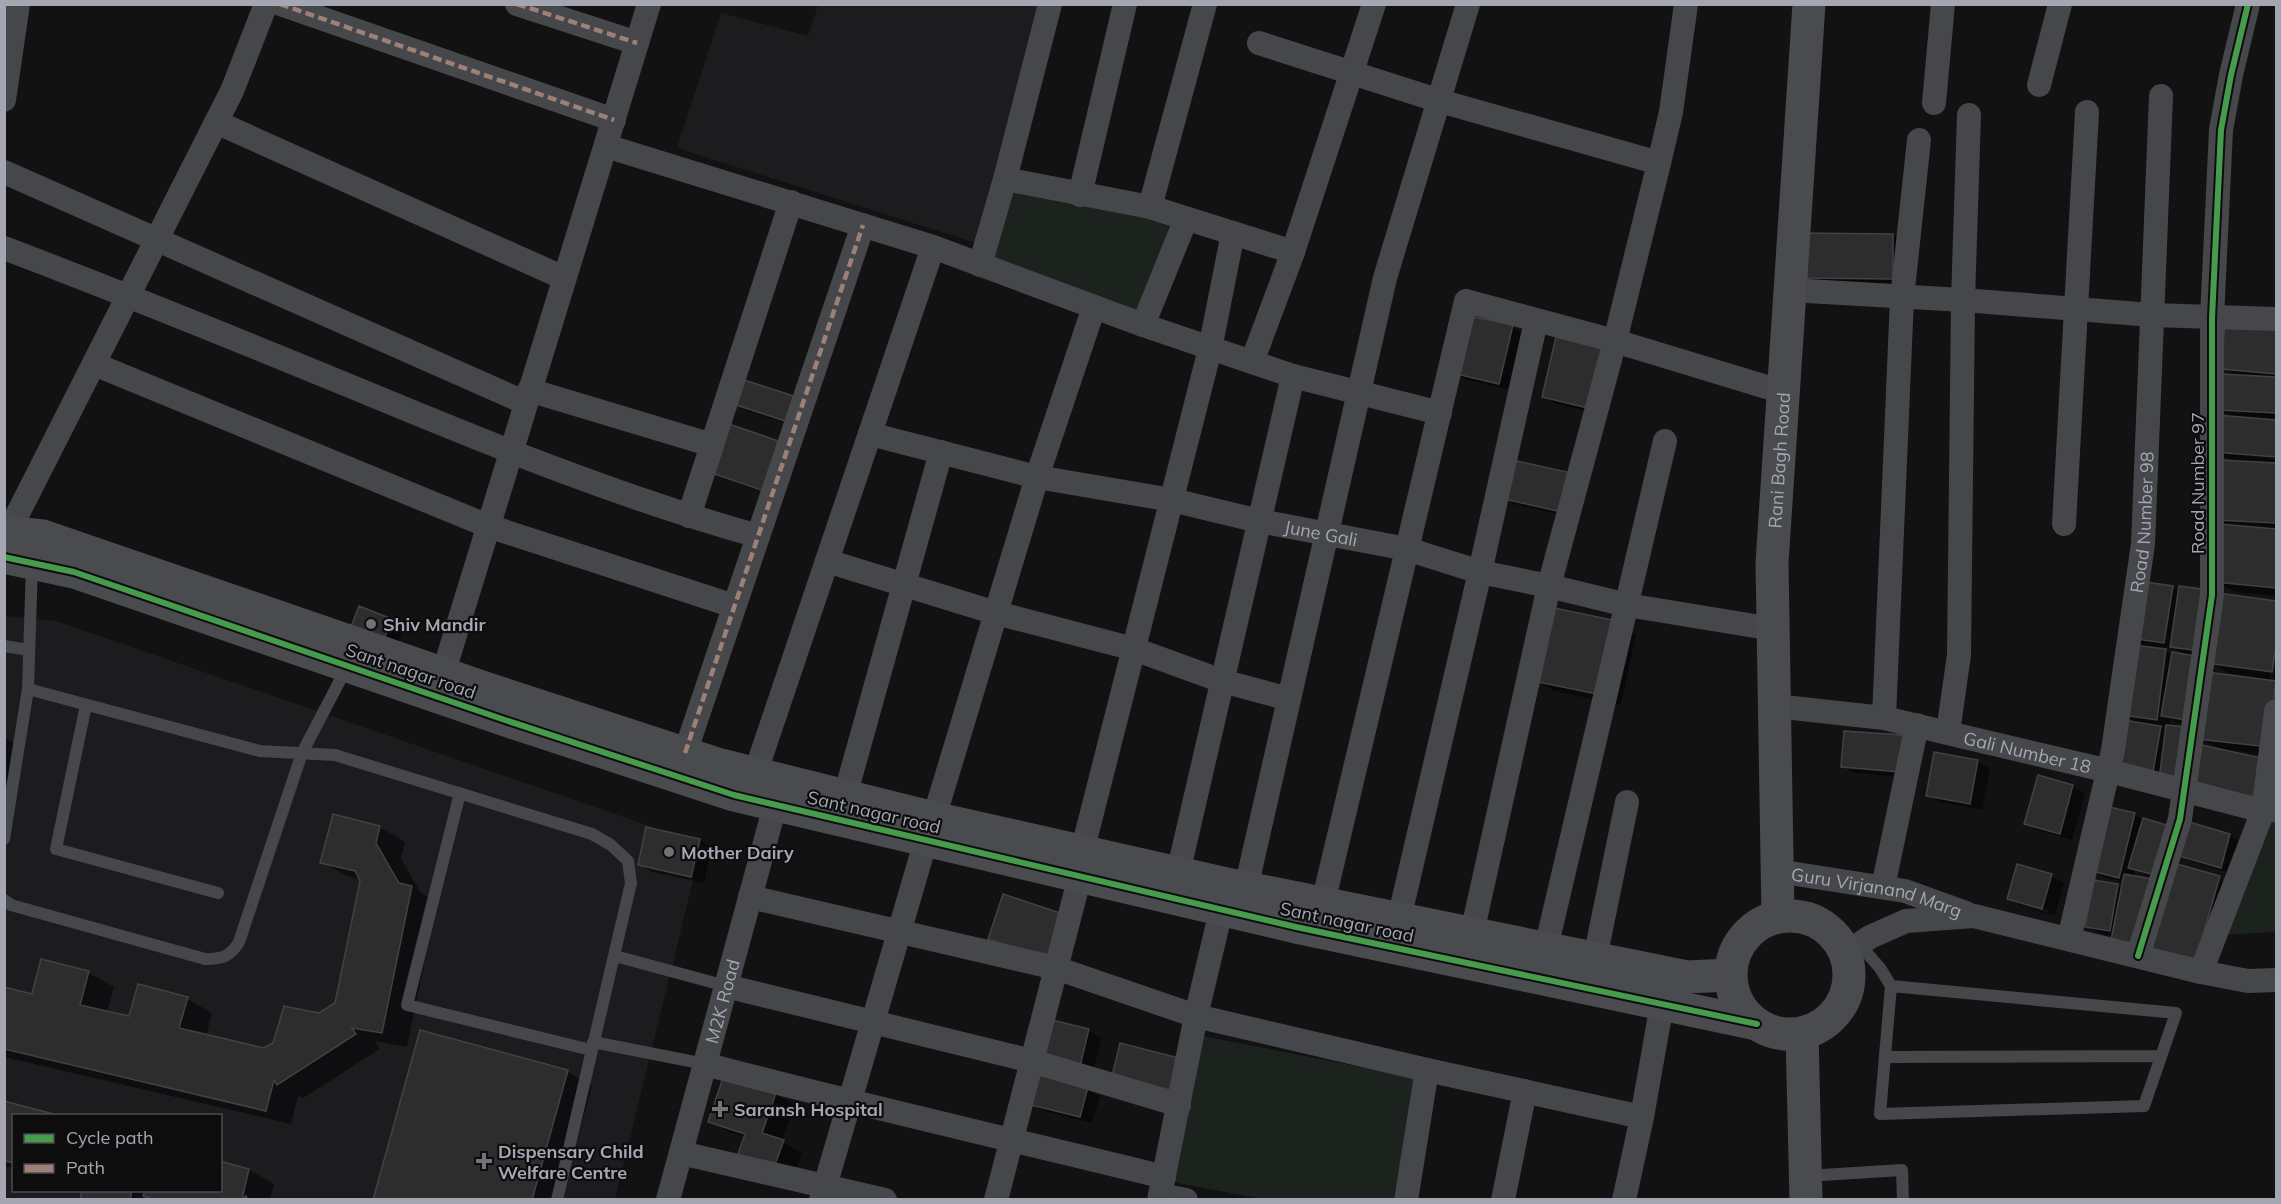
<svg xmlns="http://www.w3.org/2000/svg" width="2281" height="1204" viewBox="0 0 2281 1204" font-family="Mulish,sans-serif">
<rect width="100%" height="100%" fill="#121212"/>
<path fill="#1c1c1e" fill-rule="evenodd" d="M818 5H1038L976 243 677 148 721 13 808 36Z
M4 616 56 621 702 844 615 1199H5ZM14 1116H220V1190H14Z"/>
<path fill="#1c221d" d="M1011 184 1178 222 1139 319 986 265Z
M2276 747V932L2217 935Z
M1203 1036 1417 1078 1393 1199H1261L1173 1182Z"/>
<path fill="#0007" fill-rule="evenodd" d="M1893 235 1912 246V289H1821L1802 278Z
M1512 327 1525 334 1512 390 1466 380 1453 373Z
M2276 328V596L2235 592 2216 581 2230 527 2218 519 2257 461 2228 459 2216 451 2235 418 2221 410 2238 377 2223 368Z
M1557 339 1605 415 1556 404 1544 396Z
M742 380 804 429 747 411 734 403Z
M730 426 780 498 726 479 714 472Z
M1583 482 1575 518 1514 504 1501 497Z
M2140 583 2173 588 2180 591 2219 594 2276 603V635L2270 680 2276 683V756L2227 750V752L2276 777 2130 773 2139 724 2123 715 2159 647 2144 645 2132 637ZM2160 647 2177 650 2186 655H2173ZM2214 665 2228 673 2254 677 2253 679 2213 675ZM2170 719 2176 722 2201 727H2169ZM2155 724 2167 726V731ZM2198 737 2221 750 2197 746Z
M360 607 404 627 396 648 364 636Z
M1617 623 1636 634 1621 705 1554 691 1535 680Z
M2276 656V680H2273Z
M1845 732 1912 778 1855 773 1843 766Z
M4 737 16 744 5 789H4Z
M1977 761 1990 768 1982 810 1940 802 1928 795Z
M2039 777 2073 787 2085 794 2072 840 2038 830 2026 823Z
M2106 808 2135 815 2144 820 2169 827 2187 823 2230 836 2242 843 2233 874 2191 861 2176 853 2173 865 2219 878 2238 889 2214 972 2113 936 2099 933 2087 926 2095 881 2123 888 2124 882 2103 877 2090 869ZM2135 870 2143 874 2166 881 2133 877Z
M334 816 380 827 405 842 401 858 420 892 437 902 407 1047 375 1041 380 1049 303 1098 298 1096 291 1124 4 1057V989L34 996 89 973 114 987 107 1013 131 1018 187 999 212 1013 206 1036 265 1050 336 1004 362 880 347 876 322 862Z
M700 840 712 848 704 883 652 872 640 865Z
M2051 876 2064 883 2055 916 2021 906 2009 898ZM2020 902 2049 910V913L2020 905Z
M1049 1021 1089 1031 1101 1038 1093 1072 1053 1063Z
M567 1071 592 1086 561 1200H375Z
M1087 1089 1100 1096 1092 1123 1045 1111 1032 1104Z
M775 1094 794 1105 782 1141 802 1153 793 1180 746 1138 729 1132 710 1121Z
M4 1103 14 1116V1168L4 1166Z
M249 1170 274 1184 270 1200H82L84 1190H220Z"/>
<path fill="#2d2d2e" stroke="#424245" stroke-width="1.5" d="M1801 233 1893 234V279L1800 278Z
M1465 315 1513 325 1499 384 1452 373Z
M2225 323 2276 326V374L2221 369Z
M1556 337 1607 349 1592 409 1542 397Z
M2221 374 2276 377V413L2219 410Z
M741 379 800 398 791 423 733 404Z
M2217 415 2276 420V457L2214 452Z
M729 424 784 443 767 492 712 473Z
M1508 459 1571 473 1562 512 1499 498Z
M2220 460 2276 463V523L2216 520Z
M2220 524 2276 529V588L2215 582Z
M2139 581 2173 586 2164 643 2130 638Z
M2179 586 2209 590 2200 651 2170 647Z
M2218 593 2276 601V646L2272 672 2207 663Z
M359 606 392 619 383 642 350 629Z
M1549 607 1618 621 1602 695 1533 681Z
M2131 645 2166 649 2157 720 2122 715Z
M2172 652 2202 657 2191 721 2161 716Z
M2206 672 2276 681 2268 747 2198 739Z
M2123 720 2161 726 2153 772 2116 766Z
M2166 725 2186 727 2179 783 2159 780Z
M1844 731 1903 735 1900 772 1841 767Z
M2197 744 2266 759 2258 801 2194 786Z
M1934 752 1978 760 1970 804 1926 796Z
M2038 775 2073 785 2060 834 2024 824Z
M2105 806 2135 813 2119 878 2088 870Z
M333 814 380 826 376 843 399 883 412 886 382 1033 352 1028 356 1034 277 1085 274 1080 266 1111 4 1049V987L32 994 41 959 89 971 80 1005 129 1016 138 984 188 997 179 1028 264 1048 273 1043 284 1006 319 1013 335 1003 360 881 355 871 320 863Z
M2143 818 2170 826 2155 875 2128 868Z
M2186 821 2230 834 2221 868 2176 855Z
M646 827 700 839 691 877 638 865Z
M2170 862 2220 876 2195 963 2146 949Z
M2017 864 2052 874 2042 909 2007 899Z
M2124 874 2153 879 2140 945 2111 940Z
M2094 880 2118 884 2110 931 2085 927Z
M1003 894 1063 914 1047 959 988 939Z
M1048 1019 1089 1029 1080 1066 1039 1057Z
M420 1030 568 1070 532 1200H373Z
M1120 1043 1179 1058 1170 1090 1112 1076Z
M724 1075 776 1093 762 1133 784 1140 773 1170 737 1157 745 1134 708 1122Z
M1039 1075 1088 1087 1080 1117 1031 1105Z
M4 1101 61 1116H14V1163L4 1161Z
M220 1161 249 1169 242 1199 246 1196 248 1200H155L143 1196 145 1190H220Z
M82 1190H132L130 1200H80Z"/>
<g fill="none" stroke-linecap="round" stroke-linejoin="round">
<path stroke="#46474b" stroke-width="12" d="M32 564 28 689 260 751 335 755 592 834 611 845 628 861 631 883 557 1200
M4 646 29 650
M86 705 56 849 218 893
M460 793 407 1005 591 1050
M4 839 28 689
M4 900 11 905 205 959C222 959 230 957 239 942L302 753 347 667
M1859 944 1880 968 1891 986
M615 956 726 986
M1891 986 2176 1013 2144 1106 1880 1114Z
M593 1042 705 1064
M1885 1057 2161 1056
M1806 1176 1902 1170 1903 1200"/>
<g stroke="#46474b" stroke-width="24">
<path d="M280 4 614 120"/>
<path d="M517 4 637 43"/>
<path d="M1259 43 1440 101 1659 163"/>
<path d="M2039 85 2060 4"/>
<path d="M4 100 18 4"/>
<path d="M1934 103 1943 4"/>
<path d="M216 122 564 278"/>
<path d="M606 146 933 247 1143 325 1293 376 1440 413"/>
<path d="M4 172 526 403"/>
<path d="M1005 179 1150 207 1293 252"/>
<path d="M1080 195 1125 4"/>
<path d="M1150 207 1205 4"/>
<path d="M4 248C125 294 243 342 362 391 492 445 622 498 758 536"/>
<path d="M980 265 1005 179 1050 4"/>
<path d="M1790 290 1963 300 2152 315 2276 319"/>
<path d="M1143 325 1186 219"/>
<path d="M1252 362 1293 252 1374 4"/>
<path d="M94 364 488 526 734 606"/>
<path d="M529 390 712 445"/>
<path id="s1" d="M870 434 1037 477 1172 500 1259 521 1407 549 1480 572 1549 586 1627 605 1773 629"/>
<path d="M689 516 791 202"/>
<path d="M2064 524 2087 112"/>
<path d="M8 533 232 91 266 4"/>
<path d="M827 561 996 613 1134 649 1222 681 1289 699"/>
<path d="M443 674 649 4"/>
<path id="s2" d="M1774 706 1884 718 2109 771 2263 811 2276 810"/>
<path d="M1884 718 1902 298 1919 140"/>
<path d="M1948 732 1959 655 1963 300 1969 115"/>
<path d="M685 753 863 225"/>
<path d="M755 774 933 247"/>
<path d="M845 796 941 452"/>
<path d="M934 818 1037 477 1094 307"/>
<path d="M1082 852 1210 349 1233 233"/>
<path id="s3" d="M1777 871 1905 891 1966 913"/>
<path d="M1178 873 1293 376"/>
<path d="M1883 887 1917 725"/>
<path d="M1246 888 1385 278 1468 4"/>
<path d="M750 897 1056 968 1196 1016 1427 1070 1642 1117"/>
<path d="M1323 903 1466 301 1615 341 1783 392"/>
<path d="M1399 919 1480 572 1536 321"/>
<path d="M1472 933 1549 586 1615 341 1659 163 1671 112 1686 4"/>
<path id="s4" d="M2069 939 2113 750 2143 544 2161 96"/>
<path d="M1546 948 1665 441"/>
<path d="M1845 954 1870 937 1906 921 1974 916 2201 972 2248 981 2276 980"/>
<path d="M2138 956 2180 819 2212 595V318L2221 130 2231 75 2248 4"/>
<path d="M1595 958 1627 802"/>
<path d="M2201 972 2263 811 2276 711"/>
<path d="M726 986 1032 1061 1179 1105"/>
<path d="M705 1064C857 1105 1011 1139 1164 1177"/>
<path d="M681 1153 885 1200"/>
<path d="M1160 1195 1186 1200"/>
<path id="s5" d="M668 1200 779 791"/>
<path d="M821 1200 926 840"/>
<path d="M996 1200 1080 876"/>
<path d="M1159 1200 1196 1016 1225 894"/>
<path d="M1406 1200 1427 1070"/>
<path d="M1503 1200 1525 1091"/>
<path d="M1624 1200 1642 1117 1662 1004"/>
</g>
<g stroke="#4a4b4f" stroke-width="33">
<path d="M4 532 43 536 491 690 717 764 934 818 1227 884 1687 977 1730 975"/>
<path d="M4 557 74 572 505 720 734 795 1296 927 1757 1024"/>
<circle cx="1790" cy="975" r="59"/>
<path id="s6" d="M1778 916 1772 563 1809 4"/>
<path d="M1802 1033 1806 1200"/>
</g>
<path stroke="#9e8076" stroke-width="4.5" stroke-dasharray="9 4.5" stroke-linecap="butt" d="M280 4 614 120
M517 4 637 43
M685 753 863 225"/>
<defs>
<path id="cycleway" d="M4 557 74 572 505 720 734 795 1296 927 1757 1024
M2138 956 2180 819 2212 595V318L2221 130 2231 75 2248 4"/>
</defs>
<use href="#cycleway" stroke="#0d0d0e" stroke-width="10"/>
<use href="#cycleway" stroke="#469c4c" stroke-width="6"/>
</g>
<g fill="#71737a" stroke="#0d0d0e" stroke-width="2">
<circle cx="371" cy="624" r="6"/>
<circle cx="669" cy="852" r="6"/>
<path d="M717 1100h6v6h6v6h-6v6h-6v-6h-6v-6h6z"/>
<path d="M481 1152h6v6h6v6h-6v6h-6v-6h-6v-6h6z"/>
</g>
<g text-anchor="middle" dominant-baseline="central" stroke-width="4.5" stroke-linejoin="round" paint-order="stroke">
<g font-size="18" fill="#a4a7b2" stroke="#0d0d0e">
<text stroke="none"><textPath href="#s6" startOffset="456">Rani Bagh Road</textPath></text>
<text transform="translate(2197 483) rotate(-90)">Road Number 97</text>
<text stroke="none"><textPath href="#s4" startOffset="424">Road Number 98</textPath></text>
<text stroke="none"><textPath href="#s1" startOffset="462">June Gali</textPath></text>
<text transform="translate(411 671) rotate(19)">Sant nagar road</text>
<text stroke="none"><textPath href="#s2" startOffset="258">Gali Number 18</textPath></text>
<text transform="translate(874 812) rotate(13)">Sant nagar road</text>
<text stroke="none"><textPath href="#s3" startOffset="102">Guru Virjanand Marg</textPath></text>
<text transform="translate(1347 922) rotate(12)">Sant nagar road</text>
<text stroke="none"><textPath href="#s5" startOffset="206">M2K Road</textPath></text>
</g>
<g font-size="18" font-weight="bold" fill="#a4a7b2" stroke="#0d0d0e" text-anchor="start">
<text x="383" y="624">Shiv Mandir</text>
<text x="681" y="852">Mother Dairy</text>
<text x="734" y="1109">Saransh Hospital</text>
<text x="498" y="1151">Dispensary Child<tspan x="498" dy="21">Welfare Centre</tspan></text>
</g>
</g>
<rect width="2281" height="1204" fill="none" stroke="#a4a7b2" stroke-width="12"/>
<rect x="12" y="1114" width="210" height="78" fill="#0d0d0e" stroke="#494b50" stroke-width="1.5"/>
<rect x="24" y="1134" width="30" height="9" fill="#469c4c" stroke="#494b50" stroke-width="1.5"/>
<text x="66" y="1144" font-size="18" fill="#a4a7b2">Cycle path</text>
<rect x="24" y="1164" width="30" height="9" fill="#9e8076" stroke="#494b50" stroke-width="1.5"/>
<text x="66" y="1174" font-size="18" fill="#a4a7b2">Path</text>
</svg>
